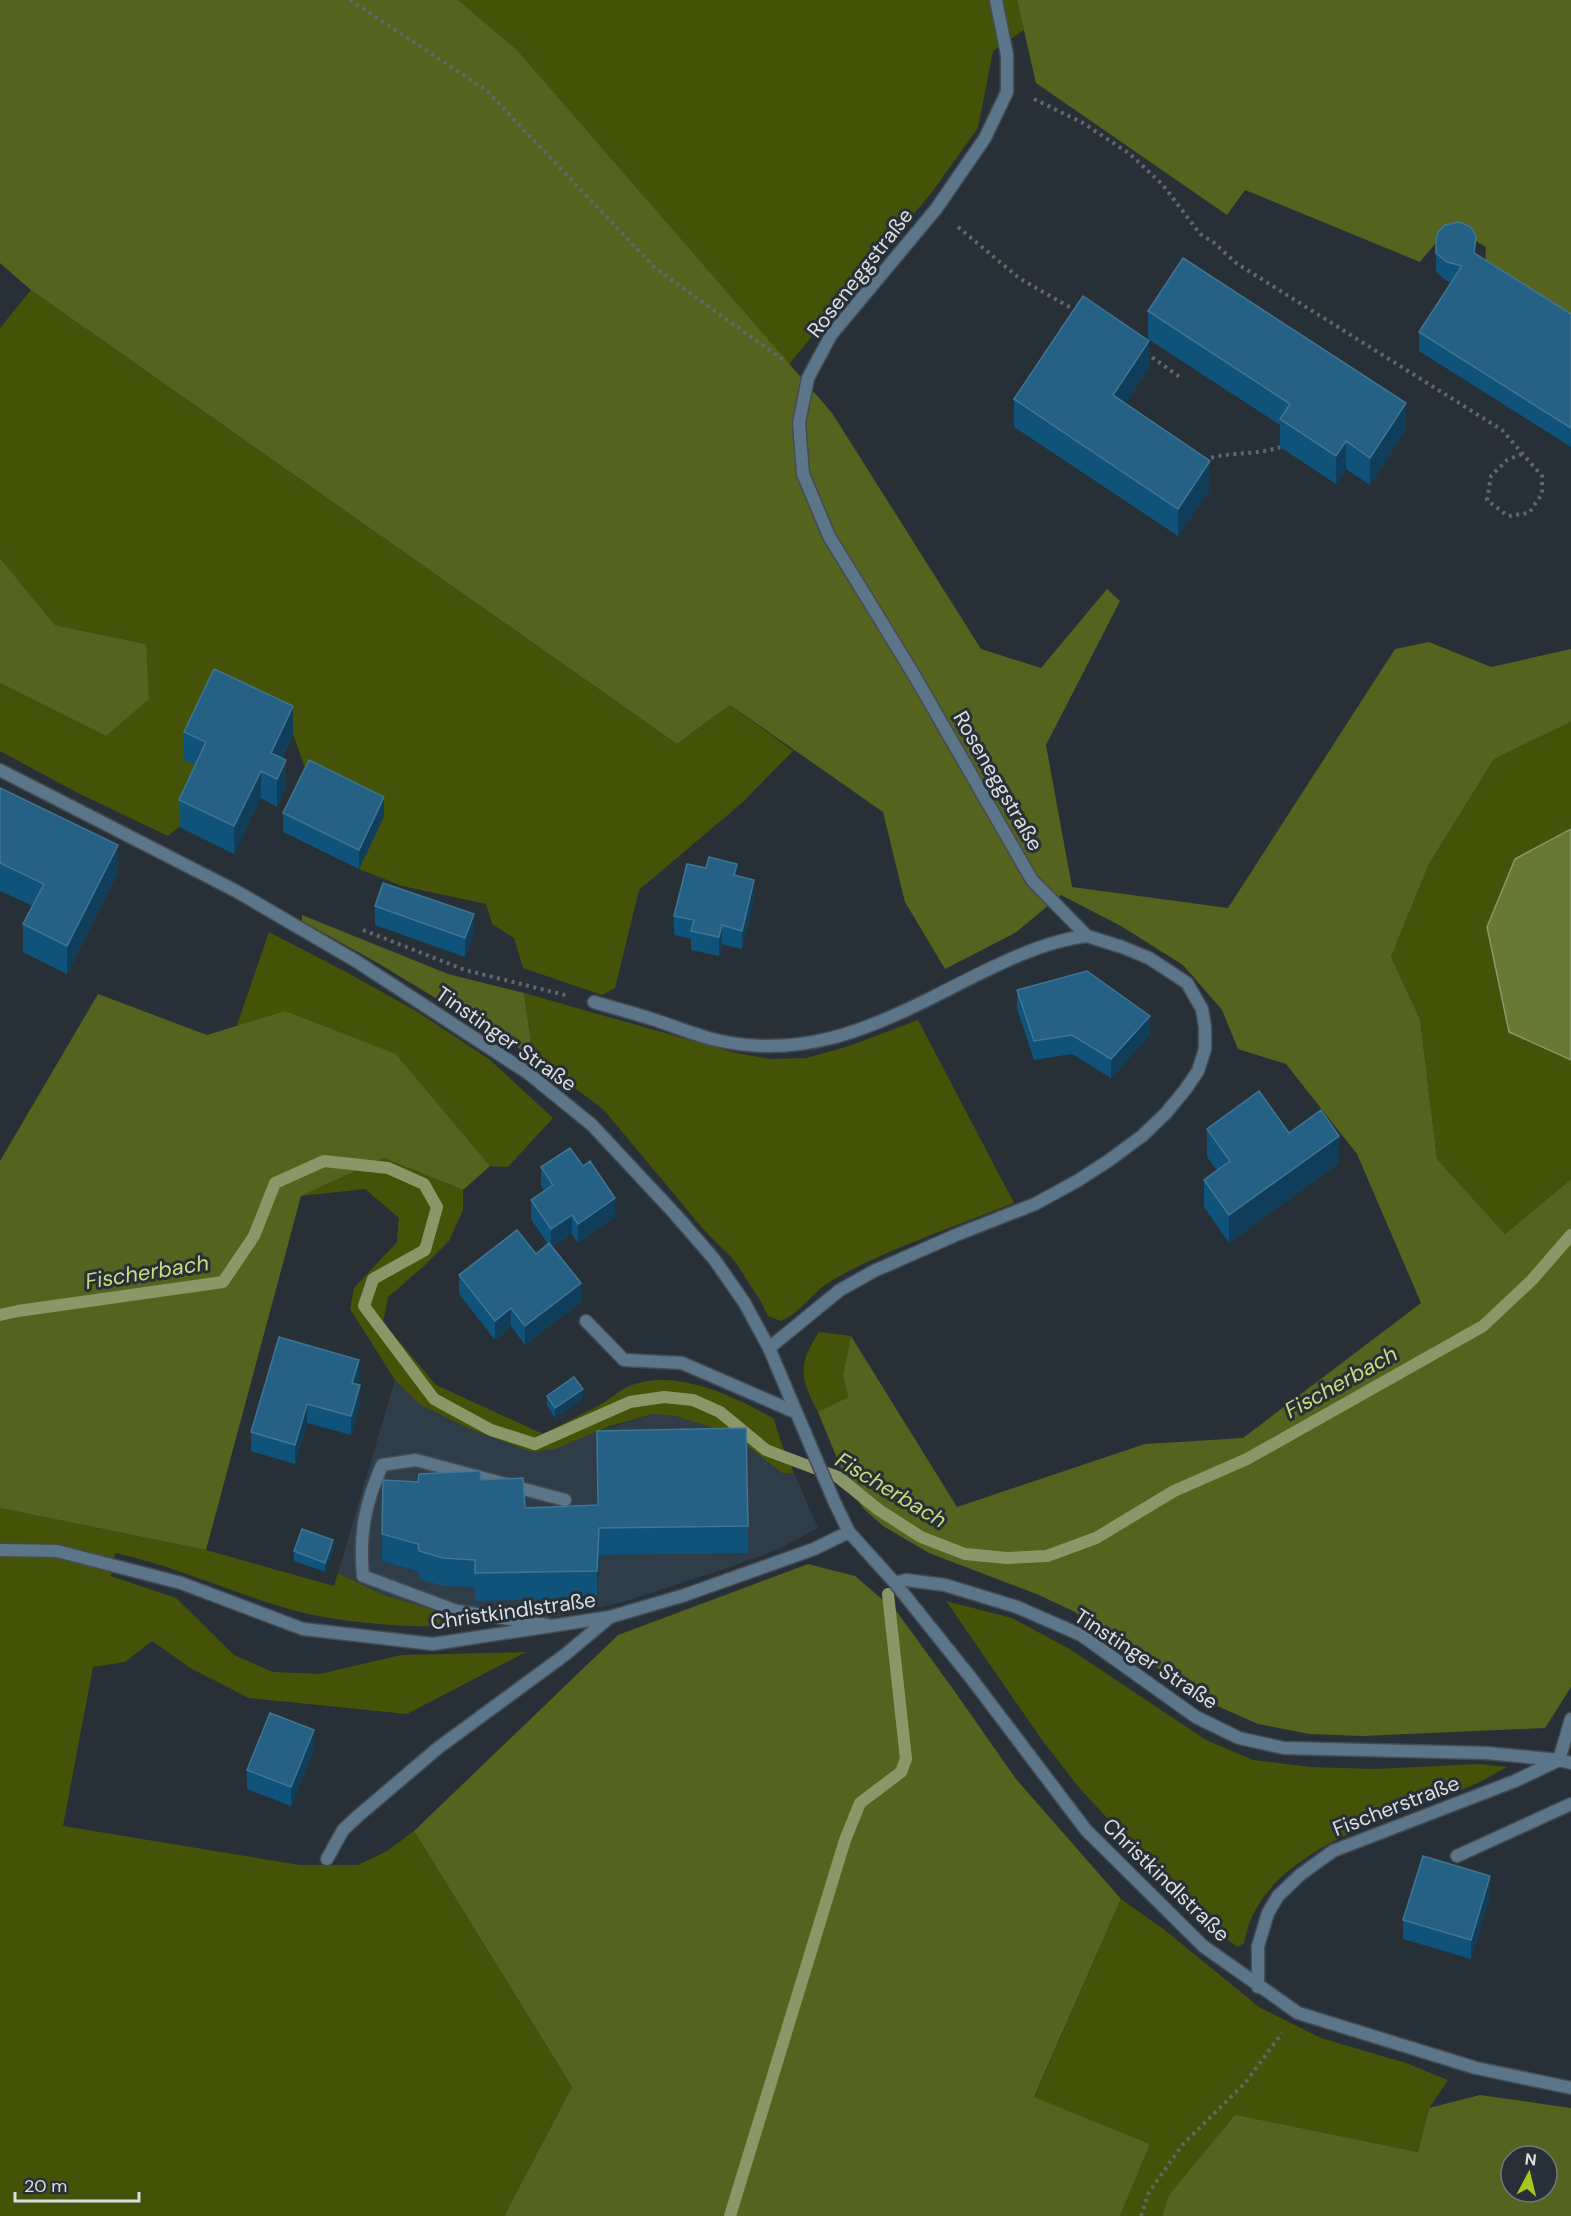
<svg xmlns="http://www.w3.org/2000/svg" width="1571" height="2216" viewBox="0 0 1571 2216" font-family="'DM Sans',sans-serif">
<rect width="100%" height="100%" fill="#273037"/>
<path fill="#2f3d48" d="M395 1380 419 1404 470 1429 531 1452 653 1414 675 1416 710 1427 750 1448 782 1473H794L818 1528 777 1550 730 1567 620 1603 554 1617 480 1624 381 1594 338 1573Z"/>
<path fill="#445308" d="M458 0H1017L1024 30 993 51 978 128 932 192 789 364 517 50Z
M31 290 677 744 730 705 793 751 743 802 639 890 615 988 602 995 523 968 514 938 492 924 486 904 402 886 359 869 384 816 309 779 293 734 185 760 206 770 179 827 168 836 76 792 0 751V683L106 736 146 644 55 625 0 558V328Z
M1571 722V829L1515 859 1509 1032 1571 1060V1179L1505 1234 1437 1159 1420 1019 1391 957 1429 864 1494 759Z
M269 932 346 972 416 1011 489 1059 553 1118 508 1167 490 1166 396 1054 237 1025Z
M524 993 732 1052 770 1059 806 1058 849 1046 918 1020 1014 1203C954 1227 886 1249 831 1281 812 1292 801 1313 781 1321L768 1316 760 1300 734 1260 704 1230 603 1109 533 1057Z
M384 1158 463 1190V1210L449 1241 424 1266 388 1297 383 1322 436 1385 543 1434C562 1424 581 1415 600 1405 609 1400 617 1392 627 1387 671 1366 736 1396 774 1419L781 1442 794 1473H782L750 1448 710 1427 675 1416 653 1414 610 1426 555 1449 531 1452 470 1429 419 1404 395 1380 350 1309 354 1288 397 1242 399 1218 365 1189 301 1196Z
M819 1332 851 1336 843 1375 848 1397 818 1412C800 1378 797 1366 819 1332Z
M0 1508 206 1550 334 1586 338 1573 381 1594 480 1624C426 1630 341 1624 289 1609 230 1592 175 1566 115 1553L111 1576 176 1598 234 1655 273 1672 320 1674 401 1655 526 1652 407 1714 249 1698 192 1669 152 1641 125 1662 93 1667 63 1826 300 1865H358L387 1851 414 1831 572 2087 504 2216H0Z
M946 1601 1012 1618 1068 1648 1206 1740 1253 1760 1310 1767 1375 1769 1479 1764 1507 1767C1495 1773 1483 1781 1471 1786 1402 1814 1285 1843 1252 1917 1248 1925 1246 1935 1244 1943L1238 1947 1221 1935 1142 1855 1081 1790 1042 1740Z
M1121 1899 1166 1931 1259 2007 1321 2038 1406 2063 1448 2080 1429 2108 1418 2152 1235 2116 1169 2195 1162 2216H1120L1150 2144 1034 2098Z"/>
<path fill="#54631d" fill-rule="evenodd" d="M0 0H458L517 50 832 413 981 649 1041 668 1107 589 1120 601 1046 745 1072 887 1228 908 1395 649 1429 642 1491 667 1571 649V722L1494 759 1429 864 1391 957 1420 1019 1437 1159 1505 1234 1571 1179V1687L1545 1728 1363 1736 1309 1734 1258 1724 1206 1701 1075 1612 1039 1595 929 1553 883 1526 864 1509 850 1490 818 1412 848 1397 843 1375 851 1336 957 1507 1145 1444 1243 1438 1421 1303 1357 1154 1286 1064 1238 1049 1222 1010 1183 965 1121 926 1061 895 1015 933 945 969 905 902 883 812 730 705 677 744 31 290 0 263Z
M1017 0H1571V317L1485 263 1486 247 1450 226 1420 262 1245 190 1227 215 1036 83Z
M0 558 55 625 146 644 149 699 106 736 0 683Z
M302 915 448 974 524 993 533 1057 376 962 302 921Z
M98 994 207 1035 285 1011 396 1054 490 1166 463 1190 384 1158 301 1196 206 1550 0 1508V1161Z
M808 1564 855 1576 897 1612 953 1689 1016 1779 1121 1899 1034 2097 1150 2144 1120 2216H504L572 2087 414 1831 618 1635Z
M1480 2095 1571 2108V2216H1162L1169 2195 1235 2115 1418 2152 1429 2108ZM1511 2156H1547V2192H1511Z"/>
<path fill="#687934" stroke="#8a9869" stroke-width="1.5" d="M1571 829V1060L1509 1032 1487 927 1515 859Z"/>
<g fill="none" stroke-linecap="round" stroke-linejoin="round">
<path stroke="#8a9869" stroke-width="12" d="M0 1315 18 1311 223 1282 254 1236 275 1183 324 1161 388 1168 424 1184 437 1207 425 1250 373 1279 364 1306 434 1399 491 1430 535 1444 630 1402 664 1397 693 1400 720 1412 766 1450 838 1477 879 1510 921 1537 965 1554 1007 1558 1047 1556 1096 1538 1174 1491 1247 1459 1483 1326 1532 1280 1571 1235
M730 2216 845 1840 860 1803 901 1772 906 1759 888 1594"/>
<defs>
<path id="service" d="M548 1625 457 1611 363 1576C359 1533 365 1504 382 1465L416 1460 565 1500
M1457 1856 1571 1804
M327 1859 343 1830 358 1816 438 1748 566 1654 610 1617"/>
<path id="minor" d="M0 770 236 891 356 961 528 1073 592 1125 675 1214 714 1259 744 1302 769 1348 834 1501 849 1532 895 1583 971 1678 1086 1830 1203 1946 1298 2013 1476 2068 1571 2088
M594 1002C617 1009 641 1015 664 1023 681 1029 699 1036 716 1040 798 1059 867 1031 939 994 983 972 1039 941 1087 936
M586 1321 624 1360 682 1363 795 1412
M769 1348 840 1290 874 1271 956 1235 1035 1204 1077 1181 1108 1161 1142 1136 1166 1113 1185 1090 1198 1071 1205 1049V1027L1202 1009 1187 983 1149 958 1122 947 1087 936 1032 880 914 675 829 536 803 474 799 423 808 378 831 335 936 209 985 138 1007 92V55L996 0
M0 1550 57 1551 181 1583 303 1629 433 1644 610 1617 685 1595 814 1549 849 1532
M895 1583 906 1580 945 1585 1017 1607 1081 1635 1196 1717 1239 1738 1284 1748 1486 1753 1559 1760 1571 1763
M1258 1987V1946L1268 1913 1278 1896 1300 1875 1333 1851 1515 1781 1559 1760 1571 1719"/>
</defs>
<use href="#service" stroke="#444c53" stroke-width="15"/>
<use href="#minor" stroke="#444c53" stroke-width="15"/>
<path stroke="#60686f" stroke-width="4" stroke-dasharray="3 4.5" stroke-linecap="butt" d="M350 0 486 90 655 268 786 362
M1034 99 1083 123 1130 154 1163 185 1200 234 1213 242 1236 263 1502 430 1542 476V494L1529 513 1508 516 1487 500 1491 476 1507 460 1522 454
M958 227 1019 278 1078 312
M1146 353 1181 378
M1204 460C1228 451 1255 456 1280 447
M363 930 465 970 569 996
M1141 2216 1149 2192 1183 2144 1245 2083 1282 2033"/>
<use href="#service" stroke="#5c7589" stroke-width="12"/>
<use href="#minor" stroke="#5c7589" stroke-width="12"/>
</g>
<path fill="#0f527a" d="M1436 240 1476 255 1571 314V447L1419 351V332L1451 282 1447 281 1436 272Z
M1148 311 1406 430 1370 485 1346 469 1336 484 1280 447V425L1148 339Z
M1149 368 1125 404 1210 489 1178 536 1014 427V399Z
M184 732 293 734 282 758 286 788 277 807 261 798 234 854 179 827V800L195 765 184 760Z
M0 788 118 872 67 974 23 952V924L33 906 0 891Z
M283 813 384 816 359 869 283 832Z
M737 876 754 899 742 949 722 944 719 956 691 950V939L674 935V916Z
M375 906 474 933 465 957 375 925Z
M1017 990 1150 1035 1111 1078 1072 1054 1034 1060 1017 1009Z
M1207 1129 1289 1133 1339 1163 1229 1243 1204 1207V1180L1217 1170 1207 1157Z
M541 1167 615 1217 578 1243 572 1234 552 1247 581 1302 525 1345 511 1326 495 1340 459 1294V1275L536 1254 548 1244 531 1219V1200L545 1191 541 1186Z
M279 1337 359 1379 357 1384 360 1404 351 1435 307 1423 295 1464 251 1451V1432Z
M547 1396 583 1399 555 1418 547 1405Z
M383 1480 418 1482 481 1480 525 1508 748 1526V1553L599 1555 597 1598 475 1601V1587L443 1586 419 1579 418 1571 382 1561Z
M333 1550 325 1572 294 1561V1551Z
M314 1749 291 1806 247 1789V1770Z
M1490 1895 1471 1959 1403 1939V1920Z"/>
<path fill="#103e5a" d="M1476 236V255L1474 253Z
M1149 341V368L1113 423V395Z
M1406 403V430L1370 485V458Z
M1346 441V469L1336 484V456Z
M1210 461V489L1178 536V509Z
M293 706V734L272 777 271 753Z
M286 760V788L277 807V779Z
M261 771V798L234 854V826Z
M384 797V816L359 869V850Z
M118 845V872L67 974V946Z
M737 864V883L734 875Z
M754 880V899L742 949V931Z
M474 914V933L465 957V938Z
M722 925V944L719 956V937Z
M1150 1016V1035L1111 1078V1059Z
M1339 1136V1163L1229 1243V1215Z
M615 1198V1217L578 1243V1224Z
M572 1215V1234L551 1248V1229Z
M581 1283V1302L525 1345V1326Z
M511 1308V1326L495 1340V1321Z
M359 1360V1379L352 1402V1383Z
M360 1385V1404L351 1435V1416Z
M583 1389V1399L555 1418V1408Z
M307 1404V1423L295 1464V1445Z
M599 1528V1555L597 1598V1571Z
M333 1540V1550L325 1572V1563Z
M314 1730V1749L291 1806V1787Z
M1490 1876V1895L1471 1959V1940Z"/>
<path fill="#256185" stroke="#417594" stroke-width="1.5" d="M1459 222 1471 227 1476 236 1474 253 1571 314V428L1419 332 1462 266 1447 262 1436 253V240L1438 232 1445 225Z
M1183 258 1406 403 1370 458 1346 441 1336 456 1280 419 1290 404 1148 311Z
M1083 296 1149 341 1113 395 1210 461 1178 509 1014 399Z
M214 669 293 706 271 753 286 760 277 779 261 771 234 826 179 800 206 742 184 732Z
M309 760 384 797 359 850 283 813Z
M0 788 118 845 67 946 23 924 44 884 0 863Z
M709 857 737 864 734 875 754 880 742 931 722 925 719 937 691 931 694 920 674 916 687 864 706 868Z
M383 883 474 914 465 938 375 906Z
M1087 971 1150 1016 1111 1059 1072 1035 1034 1041 1017 990Z
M1259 1091 1289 1133 1321 1110 1339 1136 1229 1215 1204 1180 1230 1161 1207 1129Z
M570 1148 583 1166 590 1161 615 1198 578 1224 572 1215 551 1229 531 1200 553 1185 541 1167Z
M517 1230 536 1254 549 1243 581 1283 525 1326 511 1308 495 1321 459 1275Z
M279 1337 359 1360 352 1383 360 1385 351 1416 307 1404 295 1445 251 1432Z
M574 1377 583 1389 555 1408 547 1396Z
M746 1428 748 1526 599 1528 597 1571 475 1573V1560L443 1558 419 1551 418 1544 382 1534 383 1480 418 1482 419 1474 480 1471 481 1480 523 1478 525 1508 598 1505 597 1431Z
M302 1529 333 1540 325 1563 294 1551Z
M270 1713 314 1730 291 1787 247 1770Z
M1423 1856 1490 1876 1471 1940 1403 1920Z"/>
<g text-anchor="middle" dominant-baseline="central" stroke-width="6" stroke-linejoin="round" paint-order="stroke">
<g font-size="21" fill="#dadfe4" stroke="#273037">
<text transform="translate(860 273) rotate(-52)">Roseneggstraße</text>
<text transform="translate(998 781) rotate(60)">Roseneggstraße</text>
<text transform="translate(506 1039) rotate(35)">Tinstinger Straße</text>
<text transform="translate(513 1611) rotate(-8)">Christkindlstraße</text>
<text transform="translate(1146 1659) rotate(33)">Tinstinger Straße</text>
<text transform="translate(1396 1806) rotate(-21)">Fischerstraße</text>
<text transform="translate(1166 1880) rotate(44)">Christkindlstraße</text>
</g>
<g font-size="22" font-style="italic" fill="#c5dd7c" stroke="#273037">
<text transform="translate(147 1272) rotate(-9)">Fischerbach</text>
<text transform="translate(1341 1382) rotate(-29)">Fischerbach</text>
<text transform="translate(891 1490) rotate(31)">Fischerbach</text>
</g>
</g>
<g transform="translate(1529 2174) rotate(7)"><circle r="28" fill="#273037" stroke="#6f767c" stroke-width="1.5"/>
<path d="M0-4.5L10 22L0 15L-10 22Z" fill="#a8c71d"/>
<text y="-9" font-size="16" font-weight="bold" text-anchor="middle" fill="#dadfe4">N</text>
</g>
<path d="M15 2192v9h124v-9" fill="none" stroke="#dadfe4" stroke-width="3"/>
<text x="24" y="2192" font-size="18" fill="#dadfe4" stroke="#273037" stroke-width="4.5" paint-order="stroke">20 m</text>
</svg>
